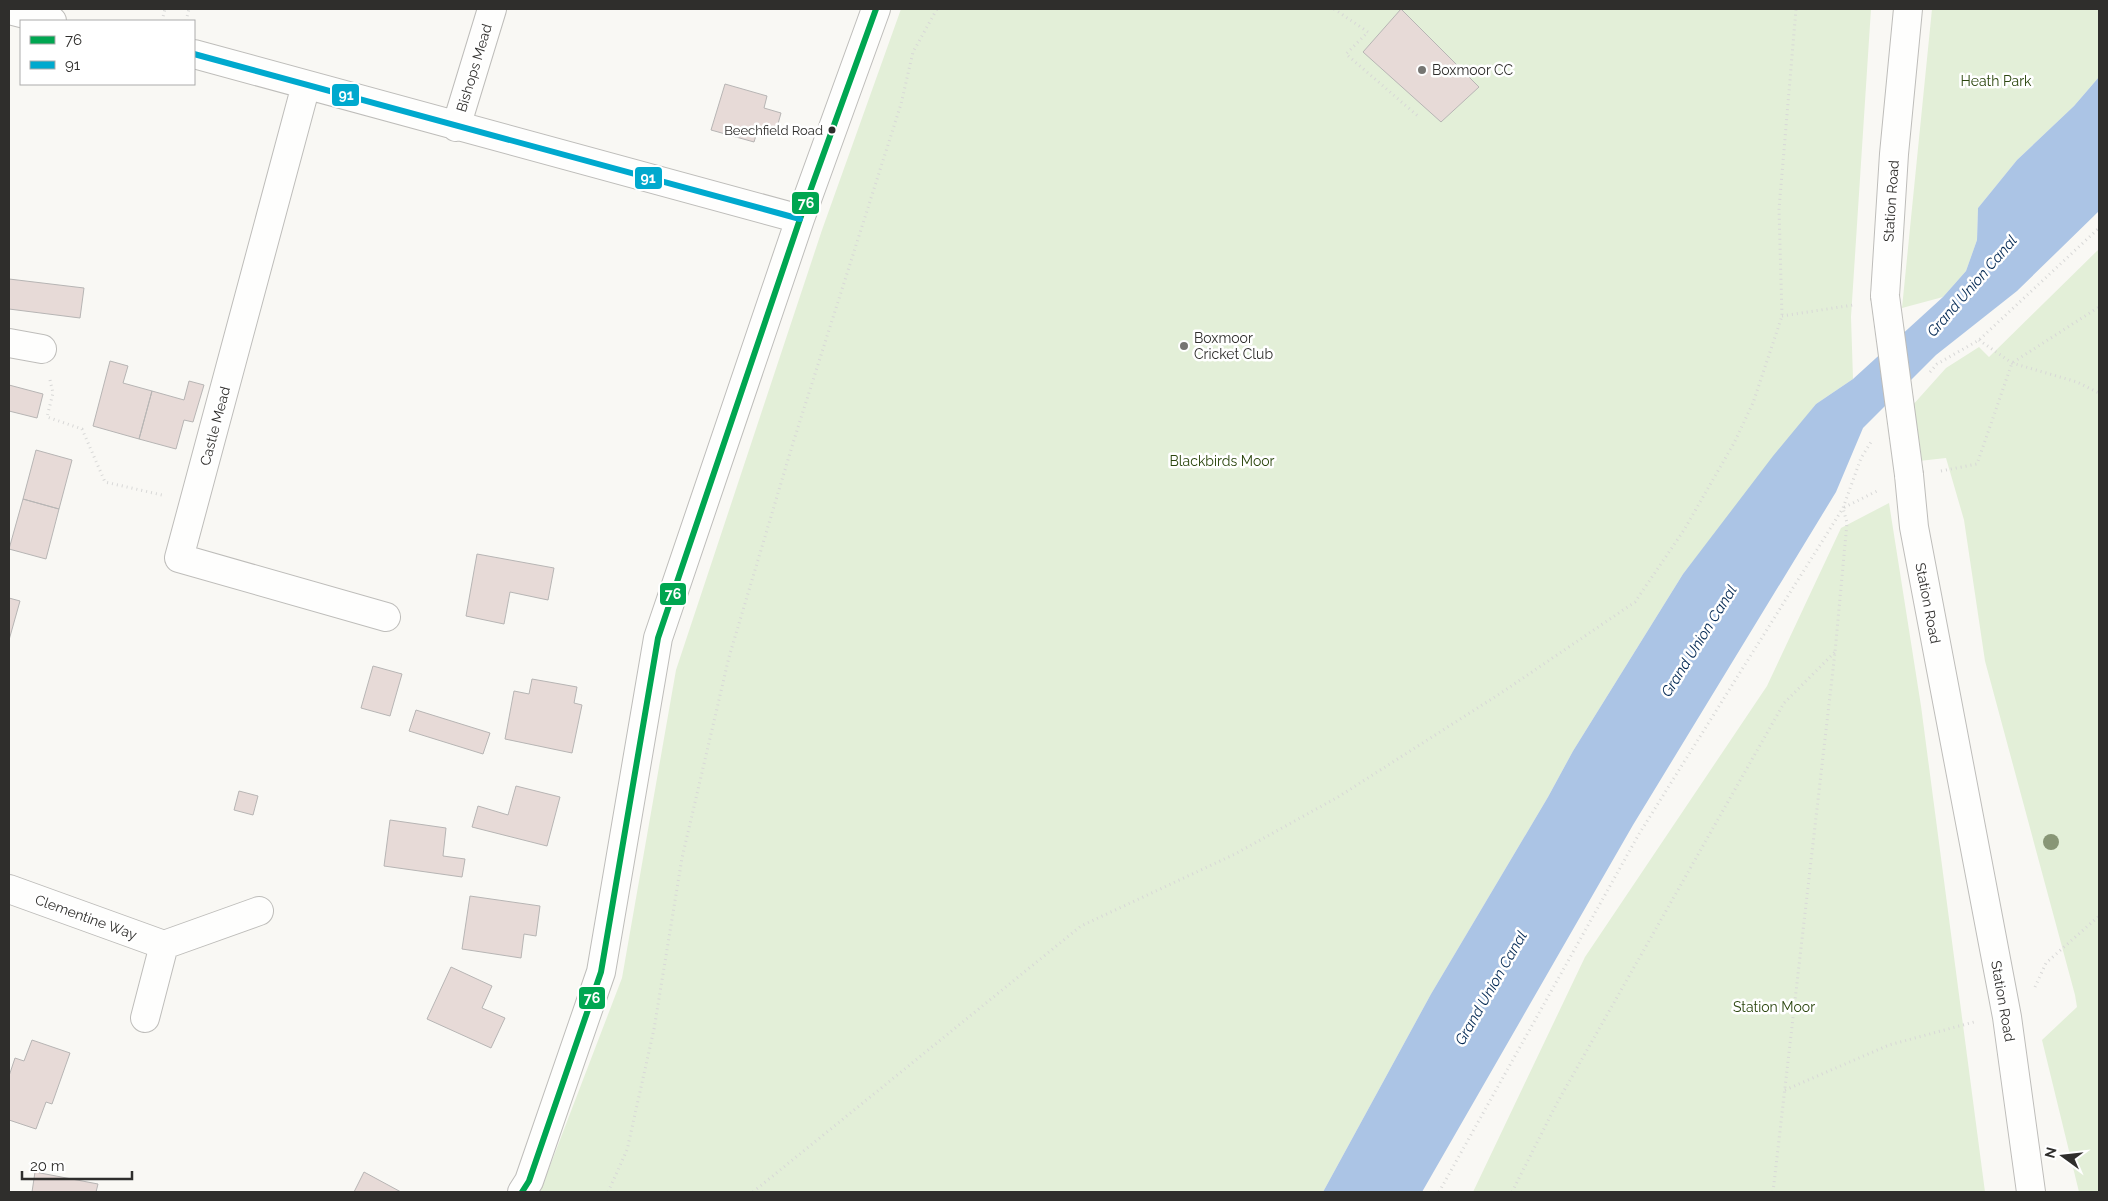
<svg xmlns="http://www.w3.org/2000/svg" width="2108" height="1201" viewBox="0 0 2108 1201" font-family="Raleway,sans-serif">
<rect width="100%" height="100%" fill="#f9f8f4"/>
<path fill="#e3efd8" d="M901 9H1871L1851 317 1853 379 1816 404 1683 574 1573 751 1548 797 1431 994 1323 1192H540L622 978 676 670 822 230Z
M1932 9H2099V77L2074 106 2017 160 1978 208 1977 240 1966 271 1943 297 1902 308Z
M2099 249V1192H2079L2042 1040 2077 1007 2075 995 1985 661 1964 520 1946 458 1919 461 1911 407 1946 368 1979 347 1989 357Z
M1889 503 1921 706 1985 1192H1473L1585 957 1767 686 1841 528Z"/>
<path fill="#abc4e5" d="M2099 77V211L2017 291 1936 355 1863 428 1836 492 1633 825 1422 1192H1323L1431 994 1548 797 1573 751 1683 574 1773 456 1816 404 1853 379 1943 297 1966 271 1977 240 1978 208 2017 160 2074 106Z"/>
<path fill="#e7dad7" stroke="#b7b5b4" d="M1401 9 1479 87 1441 122 1363 52Z
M725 84 767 96 764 108 781 113 776 131 759 126 754 142 711 130Z
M9 279 84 288 80 318 9 309Z
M110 361 128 366 123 383 152 391 139 439 93 426Z
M189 381 204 385 193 422 184 420 176 449 139 439 152 391 184 400Z
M9 385 43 394 37 418 9 411Z
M36 450 72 460 59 509 23 499Z
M23 499 59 509 46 559 9 549Z
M477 554 554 568 548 600 510 592 504 624 466 616Z
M9 598 20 601 9 640Z
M373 666 402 674 390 716 361 708Z
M532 679 577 687 574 703 582 705 572 753 505 739 514 691 529 694Z
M416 710 490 733 483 754 409 731Z
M516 786 560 797 547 846 472 827 478 806 508 815Z
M239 791 258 796 253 815 234 810Z
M390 820 446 828 443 856 465 859 462 877 384 866Z
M470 896 540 906 536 936 524 934 521 958 462 949Z
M451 967 492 986 482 1008 505 1018 491 1048 427 1019Z
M32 1040 70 1053 52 1104 46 1102 36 1129 9 1120V1076L15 1058 24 1061Z
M35 1172 98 1184 96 1192H32Z
M364 1172 401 1192H354Z"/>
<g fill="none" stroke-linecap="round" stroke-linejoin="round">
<defs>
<path id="minor" d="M9 10 52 21
M194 54 800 219
M306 85 179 558 386 617
M456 127 492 9
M9 343 42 349
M9 889 164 945 259 911
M145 1018 164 945
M522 1192 529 1181 601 972 658 638 800 219 876 9"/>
<path id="major" d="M1885 296 1894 154 1908 9
M1909 475 1914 527 2007 1017 2031 1192"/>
</defs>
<use href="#minor" stroke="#bebdba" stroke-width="30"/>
<use href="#major" stroke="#bebdba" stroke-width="30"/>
<path stroke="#d8d8d7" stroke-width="3" stroke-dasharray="1 4" stroke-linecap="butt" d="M1334 9 1368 32 1346 54 1419 117
M162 21 165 9
M186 21 189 9
M1782 316 1853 305
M1979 340 2012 363 2077 382 2099 393
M1930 372 1937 364 1979 340 2099 228
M50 380 53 393 47 417 82 429 105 482 162 495
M1941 471 1977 464 2012 363 2099 307
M2035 987 2046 963 2099 916
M1785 1090 1889 1045 1974 1022
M608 1192 627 1150 654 1029 682 858 729 657 793 443 901 104 913 52 937 9
M753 1192 1081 926 1235 854 1338 797 1501 693 1635 602 1684 530 1734 443 1753 403 1782 316 1779 209 1796 9
M1439 1192 1639 834 1843 508 1861 458 1871 442
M1512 1192 1557 1103 1784 703 1835 652
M1773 1192 1835 652 1847 523 1843 508 1877 491"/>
<use href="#minor" stroke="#fefefd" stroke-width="28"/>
<use href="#major" stroke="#fefefd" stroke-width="28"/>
<defs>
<path id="major-bridge" d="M1885 296 1909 475"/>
</defs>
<use href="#major-bridge" stroke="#bebdba" stroke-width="30" stroke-linecap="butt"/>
<use href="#major-bridge" stroke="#fefefd" stroke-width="28"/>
<defs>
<path id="bus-1" d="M522 1192 529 1181 601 972 658 638 800 219 876 9"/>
<path id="bus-2" d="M194 54 800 219"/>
</defs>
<use href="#bus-1" stroke="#fff" stroke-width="10"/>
<use href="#bus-2" stroke="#fff" stroke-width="10"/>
<use href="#bus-1" stroke="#00a651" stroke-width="6"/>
<use href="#bus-2" stroke="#00a9ce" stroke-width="6"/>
</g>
<circle fill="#889676" cx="2051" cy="842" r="8"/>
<g fill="#767572" stroke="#fff" stroke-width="2">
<circle cx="1422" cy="70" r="5"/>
<circle cx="1184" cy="346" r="5"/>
</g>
<circle fill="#2f2e2c" stroke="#fff" stroke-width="2" cx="832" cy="130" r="4.5"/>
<g text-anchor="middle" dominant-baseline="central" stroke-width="5" stroke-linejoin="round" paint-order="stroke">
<g font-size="13" fill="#2f2e2c" stroke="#fff" text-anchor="end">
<text x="823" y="130">Beechfield Road</text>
</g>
<g font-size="14" fill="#2f2e2c" stroke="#fff">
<text transform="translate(474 68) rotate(-73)">Bishops Mead</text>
<text transform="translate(1891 201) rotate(-86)">Station Road</text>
<text transform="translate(215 426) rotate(-75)">Castle Mead</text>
<text transform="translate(1928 603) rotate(79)">Station Road</text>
<text transform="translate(86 917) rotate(20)">Clementine Way</text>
<text transform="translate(2003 1001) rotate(80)">Station Road</text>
</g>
<g font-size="14" fill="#2f2e2c" stroke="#fff" text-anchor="start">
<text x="1432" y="70">Boxmoor CC</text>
<text x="1194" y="338">Boxmoor<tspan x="1194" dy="16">Cricket Club</tspan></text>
</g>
<g font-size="14" fill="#2b460e" stroke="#fff">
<text x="1996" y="81">Heath Park</text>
<text x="1222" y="461">Blackbirds Moor</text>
<text x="1774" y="1007">Station Moor</text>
</g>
<g font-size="15" font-style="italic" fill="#032954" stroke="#fff">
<text transform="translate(1972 286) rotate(-49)">Grand Union Canal</text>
<text transform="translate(1699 641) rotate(-58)">Grand Union Canal</text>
<text transform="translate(1491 988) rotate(-60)">Grand Union Canal</text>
</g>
</g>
<g stroke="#fff" stroke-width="2">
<rect x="331" y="83" width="29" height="24" rx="5" fill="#00a9ce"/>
<rect x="634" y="166" width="29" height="24" rx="5" fill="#00a9ce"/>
<rect x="791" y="191" width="29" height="24" rx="5" fill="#00a651"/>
<rect x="659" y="582" width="28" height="24" rx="5" fill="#00a651"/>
<rect x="578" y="986" width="28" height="24" rx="5" fill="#00a651"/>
</g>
<g font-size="14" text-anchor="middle" font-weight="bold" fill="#fff">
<text x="346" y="100">91</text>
<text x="648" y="183">91</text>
<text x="806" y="208">76</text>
<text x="673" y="599">76</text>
<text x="592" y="1003">76</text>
</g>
<rect width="2108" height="1201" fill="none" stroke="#2f2e2c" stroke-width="20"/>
<rect x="20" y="20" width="175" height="65" fill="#ffffff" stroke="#acabab"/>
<rect x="30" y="36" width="25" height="8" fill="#00a651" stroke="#acabab"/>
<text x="65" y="45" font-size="15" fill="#2f2e2c">76</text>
<rect x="30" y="61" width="25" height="8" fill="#00a9ce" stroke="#acabab"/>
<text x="65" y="70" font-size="15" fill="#2f2e2c">91</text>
<g transform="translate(2063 1156) rotate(285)" stroke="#ffffff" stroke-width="4" paint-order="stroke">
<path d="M0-4L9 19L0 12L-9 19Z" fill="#2f2e2c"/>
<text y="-8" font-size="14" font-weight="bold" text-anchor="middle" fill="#2f2e2c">N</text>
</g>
<path d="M22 1171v8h110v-8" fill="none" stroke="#2f2e2c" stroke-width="2.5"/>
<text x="30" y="1171" font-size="15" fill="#2f2e2c" stroke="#ffffff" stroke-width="4" paint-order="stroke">20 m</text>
</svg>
